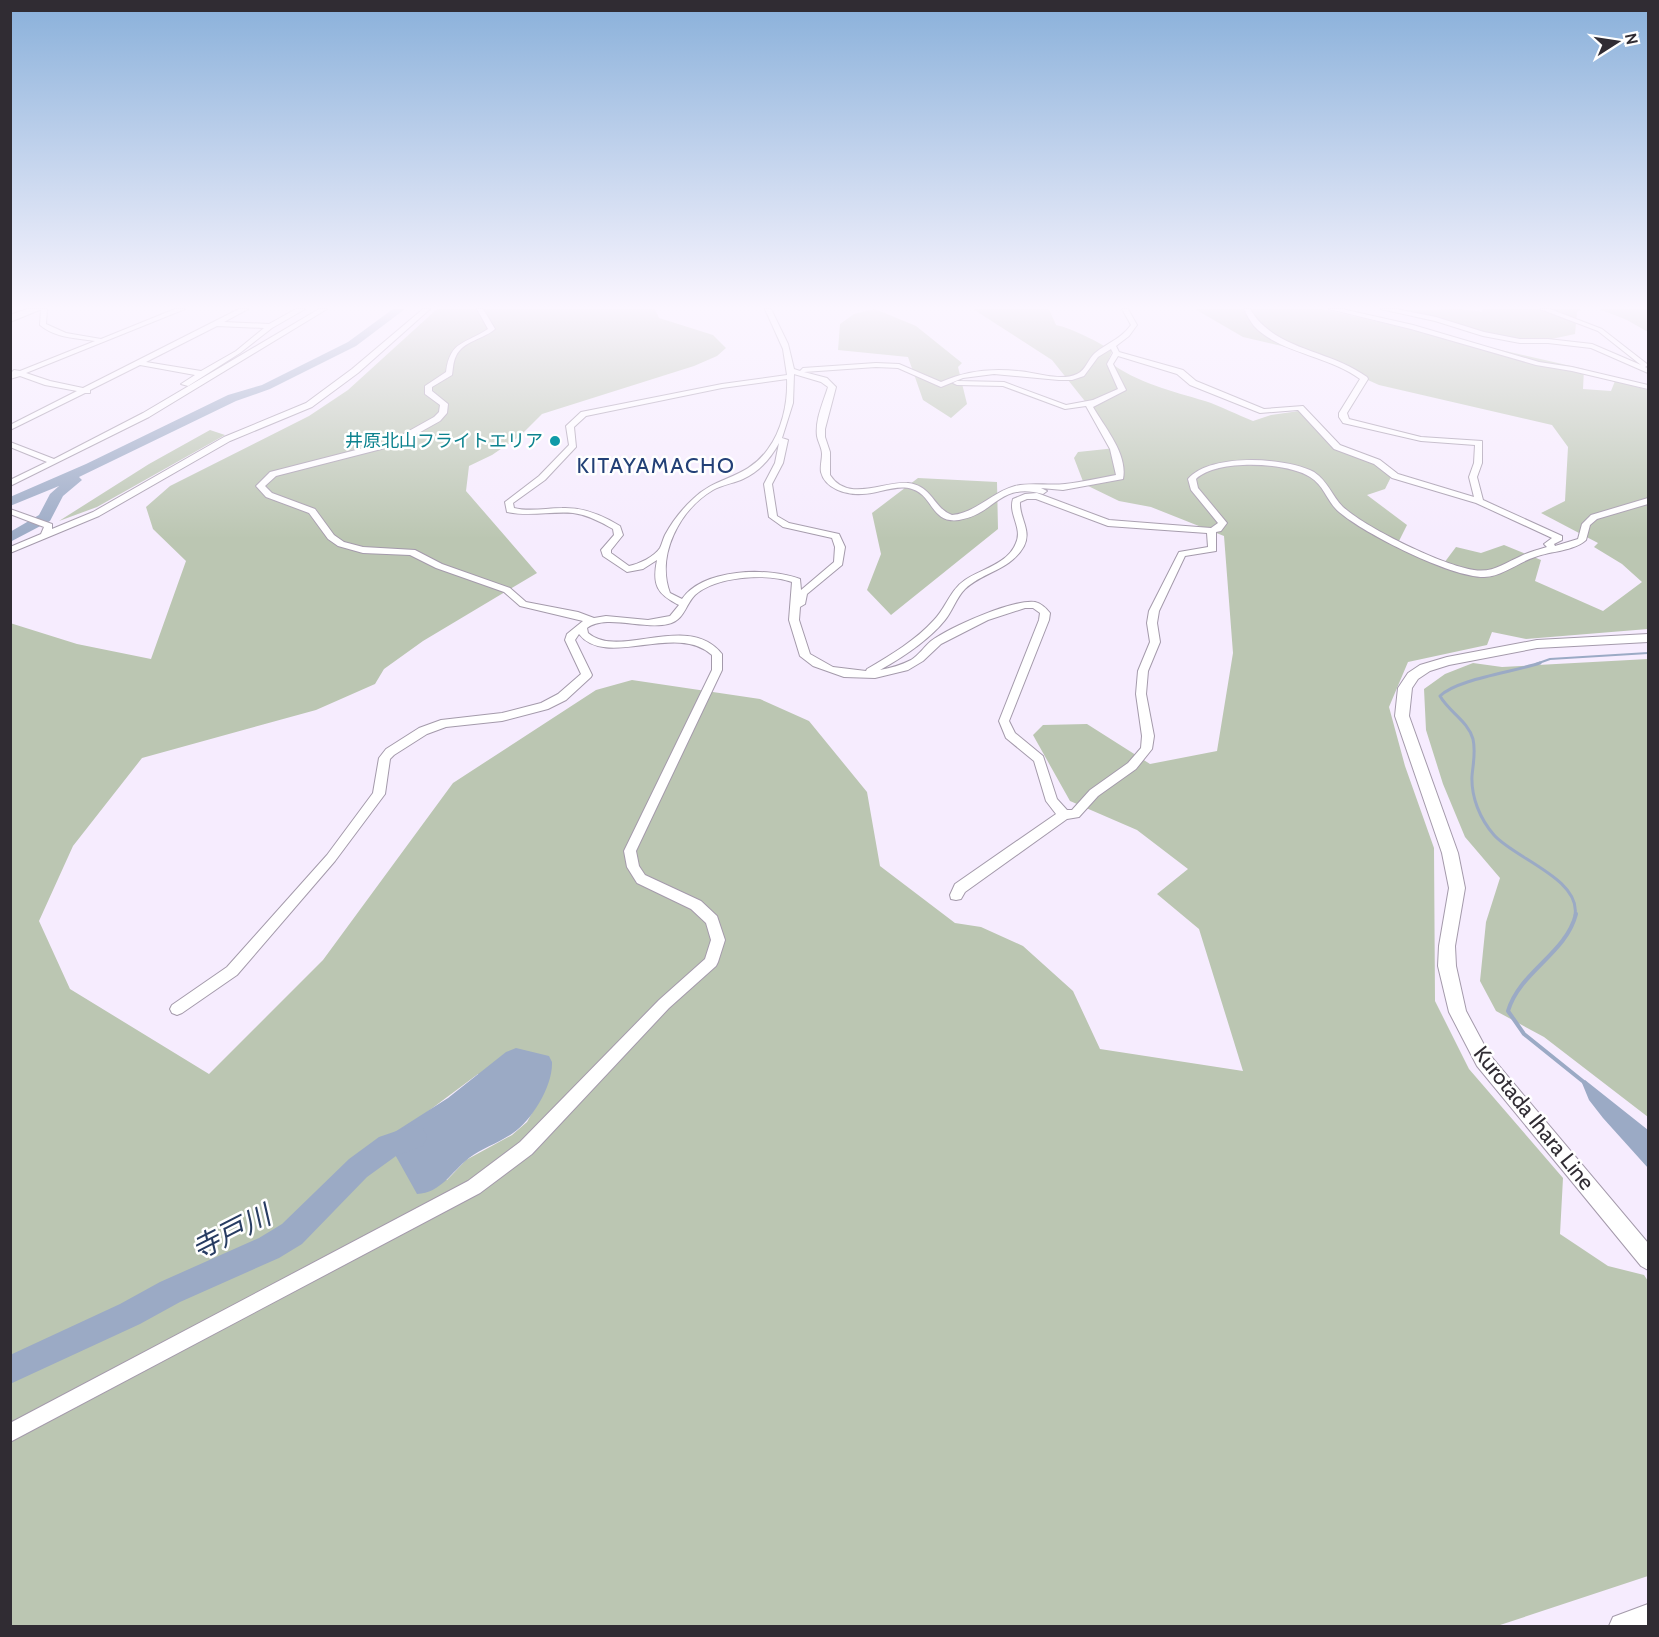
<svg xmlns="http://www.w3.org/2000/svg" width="1659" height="1637" viewBox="0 0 1659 1637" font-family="Cabin,'Noto Sans JP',sans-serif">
<rect width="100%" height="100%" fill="#f6ecfe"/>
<path fill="#bbc6b2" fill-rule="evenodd" d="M437 309H655L659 318 713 335 726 348 717 356 694 366 542 414 520 436 492 455 469 466 466 491 537 573 423 641 384 669 375 684 316 710 142 758 73 846 39 921 70 989 209 1074 323 960 453 783 596 690 632 680 760 699 809 721 867 792 880 866 955 923 981 927 1023 946 1073 991 1100 1049 1243 1071 1199 929 1157 894 1188 869 1137 830 1070 801 1033 735 1043 725 1087 724 1150 764 1217 751 1233 653 1224 536 1151 507 1119 501 1084 484 1074 458 1078 452 1116 448 1108 430 1052 360 973 309H1049L1056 325C1071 328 1099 342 1112 351L1108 361C1137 383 1172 391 1205 401 1221 406 1237 415 1253 421L1271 415 1299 411 1333 447 1369 460 1391 477 1385 489 1367 495 1407 525 1397 545 1441 567 1456 547 1481 553 1504 545 1541 560 1535 581 1603 611 1642 582 1622 564 1594 547 1598 543 1541 513 1565 501 1568 447 1552 425 1379 385 1303 351 1243 337 1195 309H1322L1584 369 1583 389 1611 391 1615 381 1648 390V629L1526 639 1492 632 1487 645 1408 662 1389 707 1405 766 1434 848 1435 1001 1469 1069 1563 1178 1560 1234 1608 1266 1644 1275 1648 1281V1576L1497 1626H11L10 623 77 644 151 659 186 561 153 529 146 507 170 486 309 416 348 390ZM478 1074 541 1097 527 1122 512 1135 466 1160 447 1180 393 1151 388 1142 390 1135 415 1121Z
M875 309 916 326 962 363 958 367 967 404 951 418 923 400 908 357 838 350 840 324 854 314Z
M1462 309 1482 312 1483 309H1581L1577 312 1575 334 1528 344 1467 327 1416 318 1398 310Z
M1599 309H1648V332L1627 320Z
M210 430 225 435 97 507 59 521 149 464Z
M918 478 997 482 998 529 891 615 867 590 881 554 872 513Z
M1648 659V1117L1544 1037 1496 1011 1480 981 1486 922 1500 878 1465 837 1443 784 1426 730 1424 689 1445 674 1473 663 1502 667Z"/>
<path fill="#9baac5" d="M516 1048 549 1056 552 1062C553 1086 532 1120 513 1133 499 1143 482 1148 469 1158 451 1172 441 1193 417 1194L388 1142 390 1135 448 1098 506 1052Z
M1585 1080 1648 1130V1168L1603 1118 1589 1100 1582 1083Z"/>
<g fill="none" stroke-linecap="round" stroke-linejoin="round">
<path stroke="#9baac5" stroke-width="2" d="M1536 664 1550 659 1648 653"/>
<path stroke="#9baac5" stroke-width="3" d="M1540 663C1514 672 1457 679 1440 696 1449 712 1468 721 1473 739 1476 752 1473 764 1472 776 1471 797 1480 819 1494 835 1514 858 1581 879 1575 915"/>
<path stroke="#9baac5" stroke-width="4" d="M1576 914C1566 954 1520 971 1508 1011L1524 1034 1585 1083"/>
<path fill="#9baac5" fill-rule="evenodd" d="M393 309H405L356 346 270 389 236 401 79 477 82 480 63 496 50 521 10 542V532L39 515 50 494 59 486 10 506V497L86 464 228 395 262 385 348 342Z
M414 1125 423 1128 427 1137 423 1146 396 1156 367 1177 302 1244 279 1258 180 1302 140 1324 10 1384V1355L120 1304 160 1282 259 1238 282 1224 349 1159 379 1137Z"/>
<defs>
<path id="minor" d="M41 309H47L46 324 66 333 101 339 175 309H185L26 373 50 381 83 388 239 309H248L224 322 269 324 296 309H305L272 328 240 353 188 386 181 384 195 375 140 365 90 390V393H85L10 430V425L77 391 45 385 20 376 10 379V374L14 370 20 371 95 341C76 338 55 338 40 325ZM217 326 264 328 236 351 201 371 146 362Z
M319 309H327L149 417 10 486V480L47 462 10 447V442L54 459 143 413Z
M423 309H430L358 373 312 407 230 441 99 516 10 553V547L41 534 44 527 10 514V509L52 524V529L93 512 224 437 306 403 352 369Z
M477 309H483L495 329C484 339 463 341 456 356 453 362 453 369 452 375L432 387V391L448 404 447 413 440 421 397 445 276 476 265 486 272 493 315 509 334 535 344 542 363 547 415 550 442 564 510 588 526 602 578 612 594 618 606 616 648 620 670 616 679 605C657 594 652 585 657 560L643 569 627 572 603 556 601 550 614 535 613 529C601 522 588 515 573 513 551 511 530 517 507 512L505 502 539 476 569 445 566 426 581 412 722 384 787 375 783 349 765 309H771L788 344 794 369 800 371 803 368 876 363 899 364 941 382C965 371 991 368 1018 371 1035 372 1060 382 1077 374 1086 370 1088 359 1095 353 1107 343 1121 339 1131 325L1122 309H1128L1137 325 1129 336 1116 346 1119 352 1183 370 1196 381 1264 409 1303 406 1340 445 1380 460 1398 474 1474 497 1469 477 1474 463 1475 445 1421 441 1343 423 1339 417V413L1360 379C1328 355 1279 353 1254 326 1250 321 1247 315 1244 309H1250C1275 351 1329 349 1367 377L1368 379 1347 413 1349 419 1421 437 1482 441V463L1477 477 1483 500 1562 536V540L1554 544 1555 546 1578 539 1582 524 1591 515 1648 498V504L1597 519 1590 525 1586 540C1574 551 1551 551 1535 557 1517 563 1503 576 1484 577 1450 577 1365 534 1339 512 1327 502 1324 485 1310 477 1287 462 1217 459 1196 479L1198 488 1227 523 1221 531 1216 532V551L1185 556 1159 611 1157 623 1160 642 1148 671 1146 694 1154 736 1152 749 1136 769 1098 796 1079 817 1067 819 965 892 961 899 956 900 951 899 950 895 955 884 1056 814 1046 801 1034 761 1006 738 999 721 1039 620 1040 613 1033 608H1025L988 620 941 644 923 661 908 670 875 678 844 677 813 666 800 656 789 620 792 582C767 573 716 576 695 595 685 605 685 620 668 624 644 630 606 614 587 628L588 633C619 660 688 611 722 654V670L636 851 639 866 645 875 701 901 717 916 725 940 718 962 716 966 669 1008 532 1154 480 1193 10 1442V1423L468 1181 520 1142 659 1000 705 959 711 940 706 923 691 909 637 883 627 867 624 851 712 670V655C676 622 606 669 579 634L575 640 592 675 591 677 566 700 548 709 502 721 446 727 427 734 394 755 390 759 385 794 335 861 237 975 182 1013 177 1015 172 1013 170 1009 172 1005 227 967 327 855 373 793 379 758 386 749 419 728 441 720 502 713 541 703 558 694 581 674 565 640 567 634 583 621 520 606 504 592 436 568 410 555 363 553 338 546 328 539 309 513 266 497 256 486 270 472 391 441 434 417 439 412 440 405 425 394V386L446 372C450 340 466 344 488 329ZM1111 349 1113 353 1107 364 1118 389 1093 400 1066 405 1004 382 957 381 953 383 957 385 1003 386 1065 409 1086 406 1110 449 1116 475C1099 478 1082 482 1065 484 1047 486 1032 482 1015 486 992 492 976 513 952 515 933 508 933 486 908 483 884 481 848 503 830 475V452L825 437V429L836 387 827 378 804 372 876 367 898 368 941 387 963 378 994 374 1059 380H1072L1084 376 1098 357ZM1118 356 1177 374 1190 385 1260 413 1298 410 1334 449 1374 464 1392 478 1476 503 1552 538 1544 544 1547 547C1538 550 1529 552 1521 556 1505 563 1493 573 1474 570 1442 565 1368 529 1343 507 1332 496 1328 481 1314 472 1286 457 1210 453 1188 479L1191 490 1218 523 1211 528 1109 520 1037 493 1025 494 1013 499C1008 514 1023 528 1016 543 1008 564 981 569 965 580 950 590 946 608 934 620 916 640 891 655 867 669L866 671 833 667 810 654 799 620 800 607 805 604 807 594 842 565 845 547 839 534 789 523 777 516 772 484 783 463 788 440 782 438 793 403 794 374 821 382 828 387C823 403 815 420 817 436 818 442 822 448 822 454 822 460 820 466 821 472 825 489 847 495 862 494 878 494 896 484 912 489 933 495 931 524 959 520 996 514 998 482 1043 494L1047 491 1041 488 1063 490 1123 479C1128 454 1105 428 1093 407L1126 390 1113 364ZM787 379C788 403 782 430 768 449 746 480 717 475 693 499 682 509 672 522 665 535 663 539 662 544 660 548 654 557 639 564 629 566L611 553V550L623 535 620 526C602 515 583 507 562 508 546 508 530 512 514 508L513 503 545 480 576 447 574 427 586 416 722 388ZM779 443 775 463 764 484 769 517 783 527 832 538 835 547 834 562 801 590 800 579C768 567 703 568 682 599L670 593C656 556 679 510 713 490 722 485 734 483 743 479 759 472 771 458 779 443ZM1027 499H1036L1108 526 1207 533 1208 547 1179 552 1149 611 1147 623 1150 642 1138 671 1136 694 1142 736 1141 748 1128 763 1090 790 1072 810H1067L1057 799 1043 756 1015 733 1009 721 1049 620 1050 613C1046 608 1042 604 1035 602 1013 599 950 627 931 641 924 647 919 655 911 660 901 665 891 668 880 670 903 657 928 641 945 620 953 610 956 598 965 589 983 572 1011 570 1024 546 1032 530 1019 518 1020 502Z
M1329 309H1342L1413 325 1539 362 1572 367 1648 385V389L1572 371 1536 365 1411 329Z
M1381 309H1396L1436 317 1484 332 1520 339H1548L1592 344 1641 365 1598 331 1540 309H1550L1602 329 1647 364 1648 365 1645 367 1648 369V373L1591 348 1548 343H1520L1483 336 1435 321Z"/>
<path id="major" d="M1648 634V642L1537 648 1449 665 1430 671 1418 679 1412 688 1409 716 1458 853 1465 888 1455 946 1456 966 1466 1011 1489 1054 1648 1243V1270L1641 1266 1477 1066 1449 1012 1438 966 1439 946 1449 888 1442 853 1395 716 1398 688 1408 673 1420 665 1447 657 1537 640Z
M1648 1604V1626H1609L1613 1617Z"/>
<path id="highway" d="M27 309H42L10 322V315Z"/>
</defs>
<use href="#minor" stroke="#a49aab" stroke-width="2"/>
<use href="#major" stroke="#a49aab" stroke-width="2"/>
<use href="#highway" stroke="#a49aab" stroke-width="2"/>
<use href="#minor" fill="#fff" fill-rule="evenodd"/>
<use href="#major" fill="#fff" fill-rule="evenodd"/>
<use href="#highway" fill="#fff" fill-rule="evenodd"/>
</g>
<linearGradient id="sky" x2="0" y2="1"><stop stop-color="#89b0da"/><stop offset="0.57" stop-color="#fbf6ff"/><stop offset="1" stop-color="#fbf6ff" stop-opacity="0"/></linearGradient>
<rect width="1659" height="539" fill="url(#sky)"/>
<circle fill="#0f9aa8" stroke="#fff" stroke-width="2" cx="555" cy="441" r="6"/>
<g text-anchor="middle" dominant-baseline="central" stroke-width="5" stroke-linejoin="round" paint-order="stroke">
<g font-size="18" fill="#0d838f" stroke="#fff" text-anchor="end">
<text x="543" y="441">井原北山フライトエリア</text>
</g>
<g font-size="22" letter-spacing="1.5" fill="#234077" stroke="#fff">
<text x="656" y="465">KITAYAMACHO</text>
</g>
<g font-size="22" fill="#302c33" stroke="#fff">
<text transform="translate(1534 1118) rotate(51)">Kurotada Ihara Line</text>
</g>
<g font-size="28" font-style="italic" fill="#273c62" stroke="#fff">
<text transform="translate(231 1232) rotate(-27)">寺戸川</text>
</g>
</g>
<rect width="1659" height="1637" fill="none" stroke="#302c33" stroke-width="24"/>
<g transform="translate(1617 42) rotate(78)" stroke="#ffffff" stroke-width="4.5" paint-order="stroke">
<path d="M0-4.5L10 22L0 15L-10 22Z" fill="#302c33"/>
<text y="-9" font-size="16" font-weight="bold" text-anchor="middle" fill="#302c33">N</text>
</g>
</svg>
